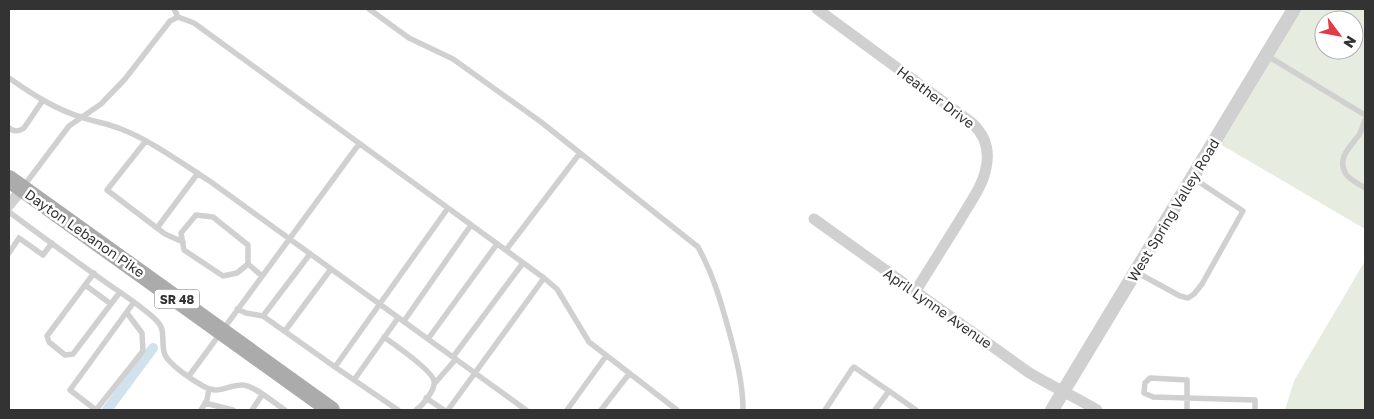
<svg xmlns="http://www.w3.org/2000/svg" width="1374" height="419" viewBox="0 0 1374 419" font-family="'Golos Text',sans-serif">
<rect width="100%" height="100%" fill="#fff"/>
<path fill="#e6ecdf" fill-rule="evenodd" d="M1294 9H1365V229L1215 141ZM1324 20H1354V50H1324Z
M1365 261V410H1285L1294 381Z"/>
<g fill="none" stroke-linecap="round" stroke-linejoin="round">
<path stroke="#cfe2ee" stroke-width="10" d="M107 410 153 348"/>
<path stroke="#d0d0d0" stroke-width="5.5" d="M174 9 178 17
M369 9 409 38 453 59 541 122 698 247C713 274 721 302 729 331 736 357 743 383 743 410
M1266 55 1365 115
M9 78C32 94 56 110 84 118 96 122 109 124 121 129 152 141 183 164 211 182L526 410
M1365 120C1363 125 1362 130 1359 135 1351 146 1336 158 1346 174 1350 180 1359 184 1365 188
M9 128C14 132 18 132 24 128L43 100
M145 142 107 190 157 228 198 173
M23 187 69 126 101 104 125 79 170 21 178 17 194 23 544 278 557 289 589 342 677 410
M9 212C39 234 70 257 101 279 119 292 139 304 156 320 167 330 160 342 165 355 170 365 192 380 203 386 219 396 228 384 243 385 255 386 274 403 285 410
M157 228 165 234 183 242
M506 250 580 153
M9 253 19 238 43 255 52 243
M248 264 237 273 223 276 184 250 181 233 196 215 213 217 248 245V264L262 276
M1136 272 1180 296 1188 298 1194 294 1202 284 1243 211 1193 178
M94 273 47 336 49 342 65 355 73 354 120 292
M85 285 111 304
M237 309 246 313 263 316 335 367 448 208
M127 313 142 333 143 351 96 410 70 390 134 302
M263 316 310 254
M404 321 471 225
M285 331 331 269
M384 337C394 344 433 371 434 381 436 389 423 405 416 410
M428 339 497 244
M453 357 523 263
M335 367 398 410
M189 376 359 144
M354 380 398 318
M435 383 456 359
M426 398 444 410
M205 403 233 410
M201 410 207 400 209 389
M252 410 262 395
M448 410 544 278
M567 410 606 356
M601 410 629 374
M825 410 852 369 854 367 889 391
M875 410 889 391 916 410
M1187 410V380L1150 378 1145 383 1144 393 1153 397 1255 400V410"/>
<path stroke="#d0d0d0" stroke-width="11" d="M817 9 972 123C985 135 990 150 986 168 983 186 969 204 960 220 945 244 930 268 915 292
M9 205 22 189
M814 219 1028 372C1051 386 1075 397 1097 410"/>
<path stroke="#d0d0d0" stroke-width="14" d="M1052 410 1294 9"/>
<path stroke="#ababab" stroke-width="18" d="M9 179 331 410"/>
</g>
<g text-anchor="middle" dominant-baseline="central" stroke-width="5" stroke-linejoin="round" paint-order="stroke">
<rect fill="#fff" stroke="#707070" stroke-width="1" x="154.5" y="289.5" width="45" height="19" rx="4"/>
<g font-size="12" font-weight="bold" fill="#333">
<text x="177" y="299">SR 48</text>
</g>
<g font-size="14" fill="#333" stroke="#fff">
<text transform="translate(936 97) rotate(37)">Heather Drive</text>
<text transform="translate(1173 210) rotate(-59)">West Spring Valley Road</text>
<text transform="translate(85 233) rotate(35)">Dayton Lebanon Pike</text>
<text transform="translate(938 308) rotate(35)">April Lynne Avenue</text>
</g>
</g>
<rect width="1374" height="419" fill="none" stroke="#333333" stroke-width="20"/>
<g transform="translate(1339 35) rotate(122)"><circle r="24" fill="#ffffff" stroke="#adadad"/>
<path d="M0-4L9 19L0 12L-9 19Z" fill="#e63946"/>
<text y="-8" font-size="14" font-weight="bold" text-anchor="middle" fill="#333333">N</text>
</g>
</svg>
